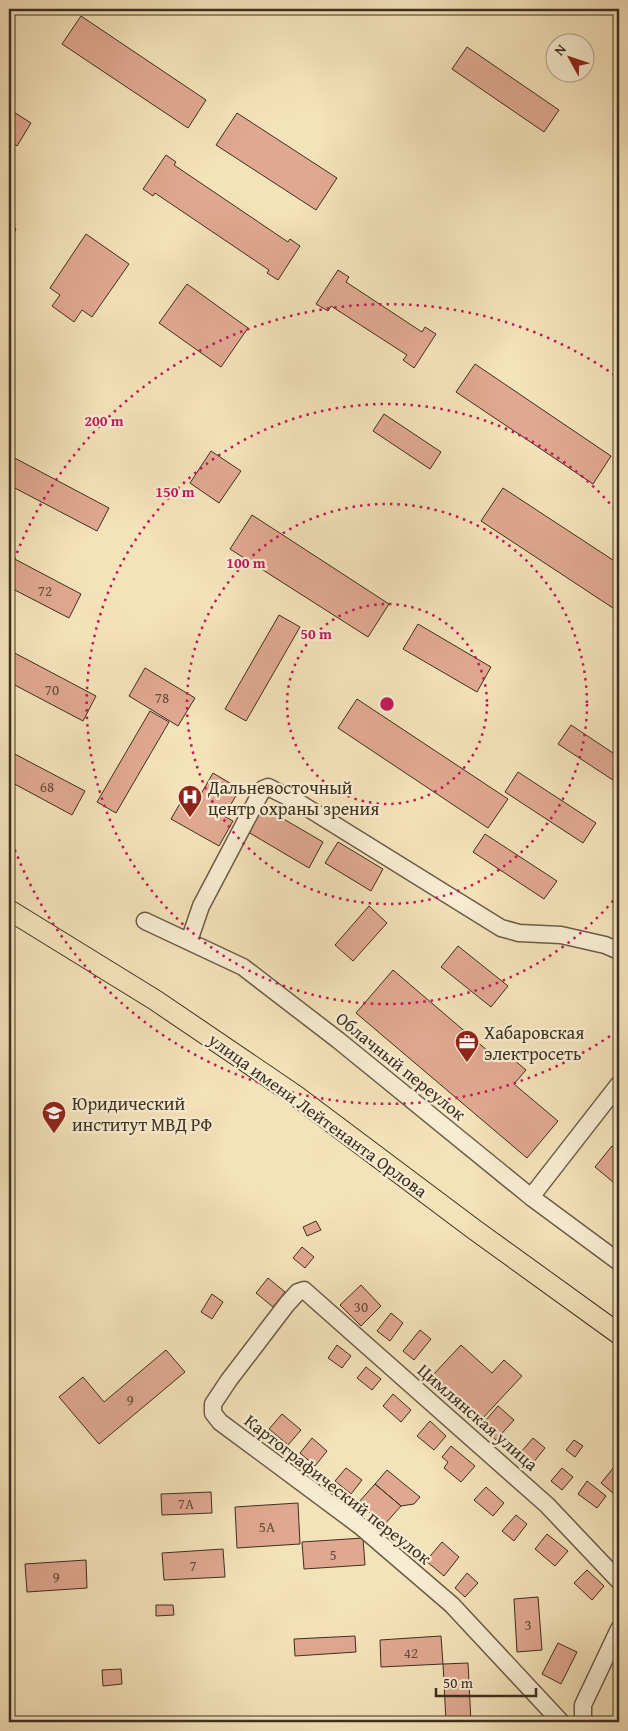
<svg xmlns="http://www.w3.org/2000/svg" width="628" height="1731" viewBox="0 0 628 1731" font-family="'Gentium Book Plus',serif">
<rect width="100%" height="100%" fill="#f4e2b9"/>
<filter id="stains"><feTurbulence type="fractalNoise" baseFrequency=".004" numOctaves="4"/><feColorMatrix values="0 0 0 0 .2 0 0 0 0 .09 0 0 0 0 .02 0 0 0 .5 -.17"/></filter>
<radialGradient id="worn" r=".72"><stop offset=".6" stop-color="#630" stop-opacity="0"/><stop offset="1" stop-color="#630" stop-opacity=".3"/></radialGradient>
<path fill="#e0a890" stroke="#3d2f21" d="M81 16 206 100 188 128 62 44Z
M467 47 559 110 544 132 452 69Z
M9 109 31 123 17 146 9 140Z
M237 113 337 178 316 210 216 145Z
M166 155 176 162 174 165 288 242 290 239 300 246 278 280 267 273 269 270 155 193 153 196 143 189Z
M9 225 16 229 9 243Z
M86 234 129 264 92 317 82 310 74 322 52 306 60 295 50 288Z
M338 270 349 277 346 282 422 332 425 327 436 334 414 368 403 360 407 355 331 306 328 311 316 304Z
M187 284 248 328 221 367 159 323Z
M475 364 611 456 593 484 456 392Z
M384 414 441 452 430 469 373 431Z
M211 451 241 471 219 503 190 483Z
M9 455 109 508 97 531 9 485Z
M503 488 619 564V612L481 521Z
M252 515 389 604 368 637 230 549Z
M9 556 81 594 69 618 9 587Z
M279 615 300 627 246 721 225 709Z
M418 624 491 667 477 692 403 649Z
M9 650 96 696 83 721 9 682Z
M145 668 195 698 178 726 129 696Z
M357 699 508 799 488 828 338 728Z
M150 711 169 722 116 813 97 802Z
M571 725 619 757V784L558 744Z
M9 751 85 791 72 815 9 781Z
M518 772 596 823 583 843 505 792Z
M213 773 240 789 224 816 233 821 219 846 171 819 186 793 198 799Z
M263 807 323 842 309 868 248 832Z
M485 834 557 881 544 899 473 852Z
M338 842 383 869 371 891 325 863Z
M369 906 387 923 353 961 335 945Z
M458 946 508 986 491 1007 441 967Z
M393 970 495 1057 501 1049 526 1070 514 1084 558 1121 527 1158 356 1013Z
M612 1146 619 1151V1187L595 1167Z
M316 1221 321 1230 307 1236 303 1227Z
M302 1247 314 1257 305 1268 293 1258Z
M268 1278 285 1292 273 1307 256 1293Z
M361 1285 381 1306 361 1326 340 1305Z
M212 1294 223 1302 212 1319 201 1312Z
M391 1313 403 1323 390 1341 377 1331Z
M420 1330 431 1339 414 1360 403 1351Z
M337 1345 351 1356 342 1368 328 1358Z
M461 1345 492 1373 504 1360 522 1376 481 1420 432 1376Z
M166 1350 185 1372 99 1444 59 1397 83 1377 104 1402Z
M366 1367 381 1379 372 1390 357 1378Z
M393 1394 411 1410 401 1422 383 1406Z
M498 1406 514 1420 496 1440 481 1426Z
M282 1414 301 1430 288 1445 269 1429Z
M430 1421 446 1436 434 1450 417 1436Z
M312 1438 327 1451 315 1466 300 1453Z
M533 1438 545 1448 528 1469 515 1459Z
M574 1440 583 1446 575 1457 566 1450Z
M451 1446 475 1466 461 1482 444 1468 448 1462 442 1457Z
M619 1461V1485L613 1493 601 1483Z
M346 1468 362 1480 351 1494 335 1481Z
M562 1468 573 1477 562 1490 551 1481Z
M387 1470 420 1497 414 1504 401 1506 375 1484Z
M587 1481 606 1496 597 1508 578 1494Z
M375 1484 401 1506 384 1525 358 1503Z
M486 1487 504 1503 493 1516 474 1500Z
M211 1492 212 1513 162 1515 161 1494Z
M298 1503 300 1544 237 1548 235 1507Z
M516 1515 527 1524 514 1541 502 1531Z
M547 1534 568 1551 555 1566 535 1549Z
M363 1538 365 1565 304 1569 302 1542Z
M442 1542 459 1557 444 1576 426 1561Z
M223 1549 225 1577 164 1580 162 1553Z
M86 1560 87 1588 27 1592 25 1564Z
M587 1570 604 1586 592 1600 574 1583Z
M467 1573 478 1583 465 1597 455 1588Z
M538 1597 542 1650 517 1652 514 1599Z
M156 1605H173L174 1615 156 1616Z
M355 1636 356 1652 295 1656 294 1639Z
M441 1636 443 1664 381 1667 380 1640Z
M558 1643 577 1652 561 1684 542 1674Z
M468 1663 471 1722H446L443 1664Z
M121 1669 122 1684 103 1686 102 1670Z"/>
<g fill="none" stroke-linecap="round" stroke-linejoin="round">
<defs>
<path id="minor" d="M145 921 243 967 338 1040 531 1197 619 1262
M189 941 201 906 259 796 263 789 268 787 298 802 501 928 519 933 561 935 605 945 619 951
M531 1197 619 1084
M561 1722 452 1605 360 1526 220 1422 213 1413V1404L229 1380 287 1304 298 1292 304 1290 547 1505 619 1581
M583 1722V1705L619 1629"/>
<path id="major" d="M9 910 155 1000 295 1095 475 1230 619 1334"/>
</defs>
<use href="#minor" stroke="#6b5c47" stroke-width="19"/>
<use href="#major" stroke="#3d2f21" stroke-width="22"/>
<use href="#minor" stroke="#f8ecd2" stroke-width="16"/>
<use href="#major" stroke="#f4e2b9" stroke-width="20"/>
</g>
<g fill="none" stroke="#c2185b" stroke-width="2.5" stroke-dasharray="2.5 5">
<circle cx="387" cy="704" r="100"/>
<circle cx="387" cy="704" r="200"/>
<path d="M618 895A300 300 0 1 1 618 513"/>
<path d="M616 1032A400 400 0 0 1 9 834M9 574A400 400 0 0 1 616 376"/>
</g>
<defs>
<symbol id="hospital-pin" viewBox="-11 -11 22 30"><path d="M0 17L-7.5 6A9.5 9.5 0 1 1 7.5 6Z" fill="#8f2418" stroke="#f8ecd2"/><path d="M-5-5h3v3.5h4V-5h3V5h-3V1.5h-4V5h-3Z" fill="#fff"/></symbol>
<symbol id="office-pin" viewBox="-11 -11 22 30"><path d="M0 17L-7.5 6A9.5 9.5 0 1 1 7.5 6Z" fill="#8f2418" stroke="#f8ecd2"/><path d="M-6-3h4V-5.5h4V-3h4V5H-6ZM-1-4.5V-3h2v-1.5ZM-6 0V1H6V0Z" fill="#fff"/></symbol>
<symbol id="university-pin" viewBox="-11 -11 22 30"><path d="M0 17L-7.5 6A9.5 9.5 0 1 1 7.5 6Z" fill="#8f2418" stroke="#f8ecd2"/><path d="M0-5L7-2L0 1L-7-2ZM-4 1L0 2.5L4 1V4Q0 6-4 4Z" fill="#fff"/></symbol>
</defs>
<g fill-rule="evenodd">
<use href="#hospital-pin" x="176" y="783" width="28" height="38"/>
<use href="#office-pin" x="453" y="1028" width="28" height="38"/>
<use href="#university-pin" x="40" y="1099" width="28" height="38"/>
</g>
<g text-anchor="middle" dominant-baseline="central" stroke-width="4.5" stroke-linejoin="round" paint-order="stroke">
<g font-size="15" fill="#664d3d">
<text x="45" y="590">72</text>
<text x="52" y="689">70</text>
<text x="162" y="697">78</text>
<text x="47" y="786">68</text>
<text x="361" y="1306">30</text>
<text x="130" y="1399">9</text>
<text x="186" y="1503">7А</text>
<text x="267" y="1526">5А</text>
<text x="333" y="1554">5</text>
<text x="193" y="1565">7</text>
<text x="56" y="1576">9</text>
<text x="528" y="1624">3</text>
<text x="411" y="1652">42</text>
</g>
<g font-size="18" fill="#3d2f21" stroke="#f8ecd2" text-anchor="start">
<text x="208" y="787">Дальневосточный<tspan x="208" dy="21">центр охраны зрения</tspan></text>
<text x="484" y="1032">Хабаровская<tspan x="484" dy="21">электросеть</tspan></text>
<text x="72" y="1103">Юридический<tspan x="72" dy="21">институт МВД РФ</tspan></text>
</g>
<g font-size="18" fill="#3d2f21" stroke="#f8ecd2">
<text transform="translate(401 1066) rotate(39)">Облачный переулок</text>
<text transform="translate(318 1115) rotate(36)">улица имени Лейтенанта Орлова</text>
<text transform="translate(478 1417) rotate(41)">Цимлянская улица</text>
<text transform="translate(338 1489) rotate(38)">Картографический переулок</text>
</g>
</g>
<circle cx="387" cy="704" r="8" fill="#c2185b" stroke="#f8ecd2" stroke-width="2.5"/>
<g font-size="15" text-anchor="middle" font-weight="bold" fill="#c2185b" stroke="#f8ecd2" stroke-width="4.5" stroke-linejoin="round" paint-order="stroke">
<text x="104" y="426">200 m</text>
<text x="175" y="497">150 m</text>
<text x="246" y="568">100 m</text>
<text x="316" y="639">50 m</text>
</g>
<rect width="628" height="1731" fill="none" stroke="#f4e2b9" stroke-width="30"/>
<rect x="10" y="10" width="608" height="1711" fill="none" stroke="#3d2f21" stroke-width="2.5"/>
<rect x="15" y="15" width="598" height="1701" fill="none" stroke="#3d2f21"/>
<g transform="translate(570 58) rotate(310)"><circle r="24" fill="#f8ecd2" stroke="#ada08b"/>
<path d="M0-4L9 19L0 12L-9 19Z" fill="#8f2418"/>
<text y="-8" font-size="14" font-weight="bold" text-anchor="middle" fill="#3d2f21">N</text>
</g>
<path d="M436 1688v8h100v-8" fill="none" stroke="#3d2f21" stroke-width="2.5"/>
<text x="443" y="1688" font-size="15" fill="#3d2f21" stroke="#f8ecd2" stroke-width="4" paint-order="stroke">50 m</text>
<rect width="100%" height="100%" filter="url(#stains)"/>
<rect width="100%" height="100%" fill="url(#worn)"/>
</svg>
